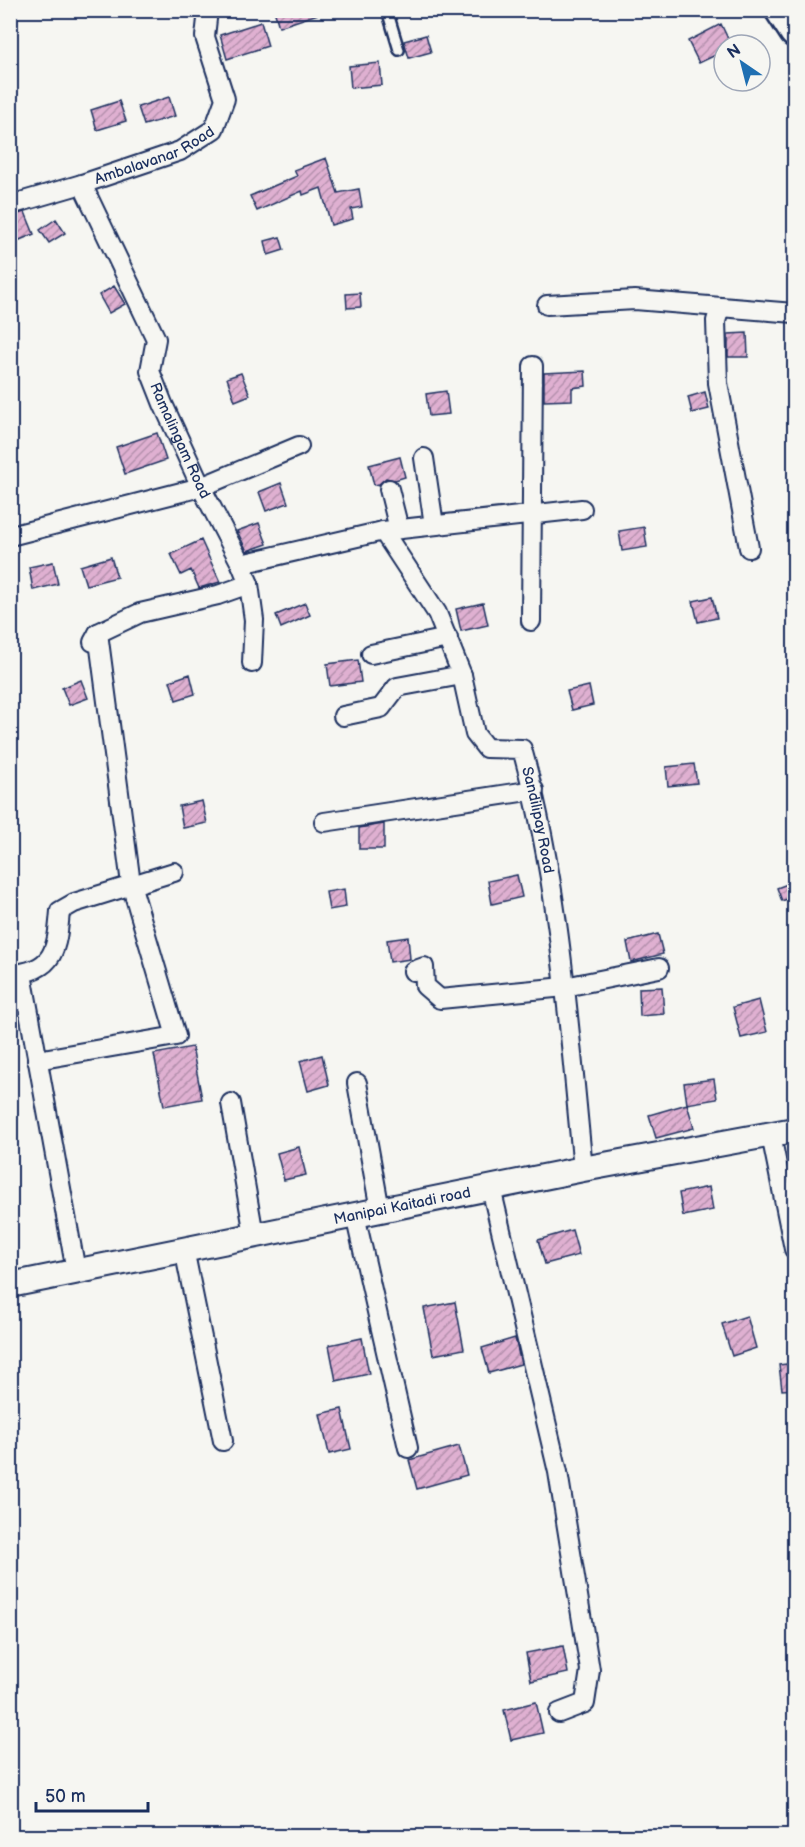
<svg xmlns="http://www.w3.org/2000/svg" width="805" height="1847" viewBox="0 0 805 1847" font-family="'Balsamiq Sans',sans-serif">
<defs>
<pattern id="building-hatch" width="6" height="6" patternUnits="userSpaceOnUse" patternTransform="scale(1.5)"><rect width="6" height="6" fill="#dfb0d1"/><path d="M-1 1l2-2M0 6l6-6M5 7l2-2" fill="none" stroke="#b490ad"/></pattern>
</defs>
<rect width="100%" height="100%" fill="#f6f6f2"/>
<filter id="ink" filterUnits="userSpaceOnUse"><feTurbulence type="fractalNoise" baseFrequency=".0167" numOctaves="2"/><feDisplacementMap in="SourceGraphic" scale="12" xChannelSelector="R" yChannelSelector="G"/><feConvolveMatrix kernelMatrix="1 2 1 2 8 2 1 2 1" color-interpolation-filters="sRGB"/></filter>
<g filter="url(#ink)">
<path fill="url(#building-hatch)" stroke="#1b2f5e" stroke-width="1.5" d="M274 10H321V13L279 27Z
M261 22 268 46 227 59 220 35Z
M721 24 731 45H724V51L699 63 688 41Z
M426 35 431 52 409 58 404 41Z
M380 63 382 85 351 88 349 66Z
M169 97 175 116 144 125 138 107Z
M119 101 126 121 97 130 91 110Z
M326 158 338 193 359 189 362 207 351 209 353 219 331 225 321 188 303 195 302 191 257 211 250 196 297 176 294 170Z
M25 212 34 234 10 244V216Z
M56 219 65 233 49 243 40 230Z
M280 237 284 250 268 255 265 241Z
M114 286 125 304 109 313 99 295Z
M360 293 361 307 347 308 346 294Z
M747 333 748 357H728V334Z
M585 371 586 386 572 388V400L544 401V373Z
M241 373 250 395 235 401 227 378Z
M446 391 449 414 429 416 426 394Z
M705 392 709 409 692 413 688 397Z
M157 433 166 460 125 474 116 447Z
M400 457 405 477 395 480 386 478 379 484 374 485 369 465Z
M281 483 288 503 266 511 259 492Z
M259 523 267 544 247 551 237 531Z
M644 527 647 547 622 551 619 531Z
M201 540 220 582 199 588 191 570 181 575 171 554Z
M111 557 117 577 86 585 80 566Z
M53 562 58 584 33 590 29 567Z
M712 597 717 618 698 622 693 601Z
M305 603 310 615 281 628 276 615Z
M483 603 488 625 461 631 456 609Z
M358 660 361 682 330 686 327 664Z
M190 674 195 694 176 700 170 681Z
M81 680 88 698 69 705 62 688Z
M589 686 593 705 572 710 567 691Z
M694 764 697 783 668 786 666 767Z
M202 801 207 823 183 828 179 806Z
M384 824V849H359V828Z
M517 875 522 897 492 904 488 881Z
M795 881V896L782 901 777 888Z
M344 889 346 907 329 910 326 892Z
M658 934 663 954 631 962 627 942Z
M408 937 410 959 390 962 387 940Z
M662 987 664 1014 640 1016 639 988Z
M759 1000 767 1032 741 1038 733 1007Z
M192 1047 202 1099 164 1106 154 1054Z
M322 1055 329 1085 308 1091 300 1061Z
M714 1079 717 1099 687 1104 684 1083Z
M687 1104 694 1128 656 1138 649 1115Z
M299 1147 306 1175 284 1180 277 1153Z
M709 1187 713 1210 683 1216 679 1193Z
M572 1230 579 1255 545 1264 538 1240Z
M455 1302 464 1349 433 1355 424 1308Z
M747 1316 756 1348 732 1356 722 1324Z
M362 1338 369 1374 336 1381 329 1345Z
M515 1338 521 1364 489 1373 482 1348Z
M795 1363V1389L782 1390 779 1365Z
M342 1409 351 1449 329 1454 320 1414Z
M459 1446 467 1475 417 1489 409 1460Z
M563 1646 568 1673 531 1681 526 1653Z
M536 1702 543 1733 511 1740 504 1710Z"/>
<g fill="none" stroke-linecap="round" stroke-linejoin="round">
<defs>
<path id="service" d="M387 10 399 50"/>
<g id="minor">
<path id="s1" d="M82 184 156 339 150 371 163 404 201 487 241 564 249 584 254 620 252 663"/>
<path id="s2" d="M10 205 82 184 180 151 214 129 225 99 205 37 208 10"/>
<path d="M547 305 635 300 794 313"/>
<path d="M720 308 716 321 718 383 749 548"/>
<path d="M424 458 434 525"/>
<path d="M389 489 399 529"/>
<path d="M383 531 582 509"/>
<path d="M10 536 201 487 299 446"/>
<path id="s3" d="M241 564 383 531 437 613 462 675 475 734 486 748 522 749C560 886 569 1028 583 1169"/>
<path d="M531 621 533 366"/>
<path d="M93 642 98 633 140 613 218 595 249 584"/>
<path d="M371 654 448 638"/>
<path d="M343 716 381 708 397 687 462 675"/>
<path d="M324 822 534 790"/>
<path d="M413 971 424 967 425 986 440 999 565 987 659 968"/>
<path d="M10 974C55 972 57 948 60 911L74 903 174 872"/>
<path d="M22 974 76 1271"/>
<path d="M37 1060 176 1036 131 884 98 633"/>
<path d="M357 1083 380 1210"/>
<path d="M231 1103 254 1235"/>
<path d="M771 1135 794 1249"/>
<path d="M491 1188 558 1472 590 1670 585 1703 559 1713"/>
<path d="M355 1215 408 1448"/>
<path d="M184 1249 223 1441"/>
</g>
<g id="secondary">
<path id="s4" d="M10 1285 583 1169 794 1130"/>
</g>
<path id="primary" d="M779 10 794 33"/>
</defs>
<use href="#service" stroke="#1b2f5e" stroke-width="14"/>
<use href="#minor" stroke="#1b2f5e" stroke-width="22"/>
<use href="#secondary" stroke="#1b2f5e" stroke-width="28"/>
<use href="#primary" stroke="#1b2f5e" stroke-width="32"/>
<use href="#service" stroke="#f6f6f2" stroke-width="9"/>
<use href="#minor" stroke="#f6f6f2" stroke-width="18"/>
<use href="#secondary" stroke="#f6f6f2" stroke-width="24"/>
<use href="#primary" stroke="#f6f6f2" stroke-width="27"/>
</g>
</g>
<g text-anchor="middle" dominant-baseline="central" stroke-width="4.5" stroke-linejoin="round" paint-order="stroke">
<g font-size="15" fill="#1b2f5e" stroke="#f6f6f2">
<text stroke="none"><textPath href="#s2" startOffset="153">Ambalavanar Road</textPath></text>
<text stroke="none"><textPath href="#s1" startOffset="280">Ramalingam Road</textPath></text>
<text stroke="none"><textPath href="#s3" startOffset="498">Sandilipay Road</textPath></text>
<text stroke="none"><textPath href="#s4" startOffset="400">Manipai Kaitadi road</textPath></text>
</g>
</g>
<rect width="805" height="1847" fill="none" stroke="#f6f6f2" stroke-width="36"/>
<rect x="18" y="18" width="769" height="1811" fill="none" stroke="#1b2f5e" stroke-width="2" filter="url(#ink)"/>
<g transform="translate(742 63) rotate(325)"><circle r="28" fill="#f6f6f2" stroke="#9ea6b7" stroke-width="1.5"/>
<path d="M0-4.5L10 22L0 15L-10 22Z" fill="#1f6fb2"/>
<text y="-9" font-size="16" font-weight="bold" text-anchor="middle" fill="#1b2f5e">N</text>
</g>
<path d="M36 1802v9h112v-9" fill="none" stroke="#1b2f5e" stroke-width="3"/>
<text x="45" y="1802" font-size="18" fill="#1b2f5e" stroke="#f6f6f2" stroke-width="4.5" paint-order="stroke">50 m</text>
</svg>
